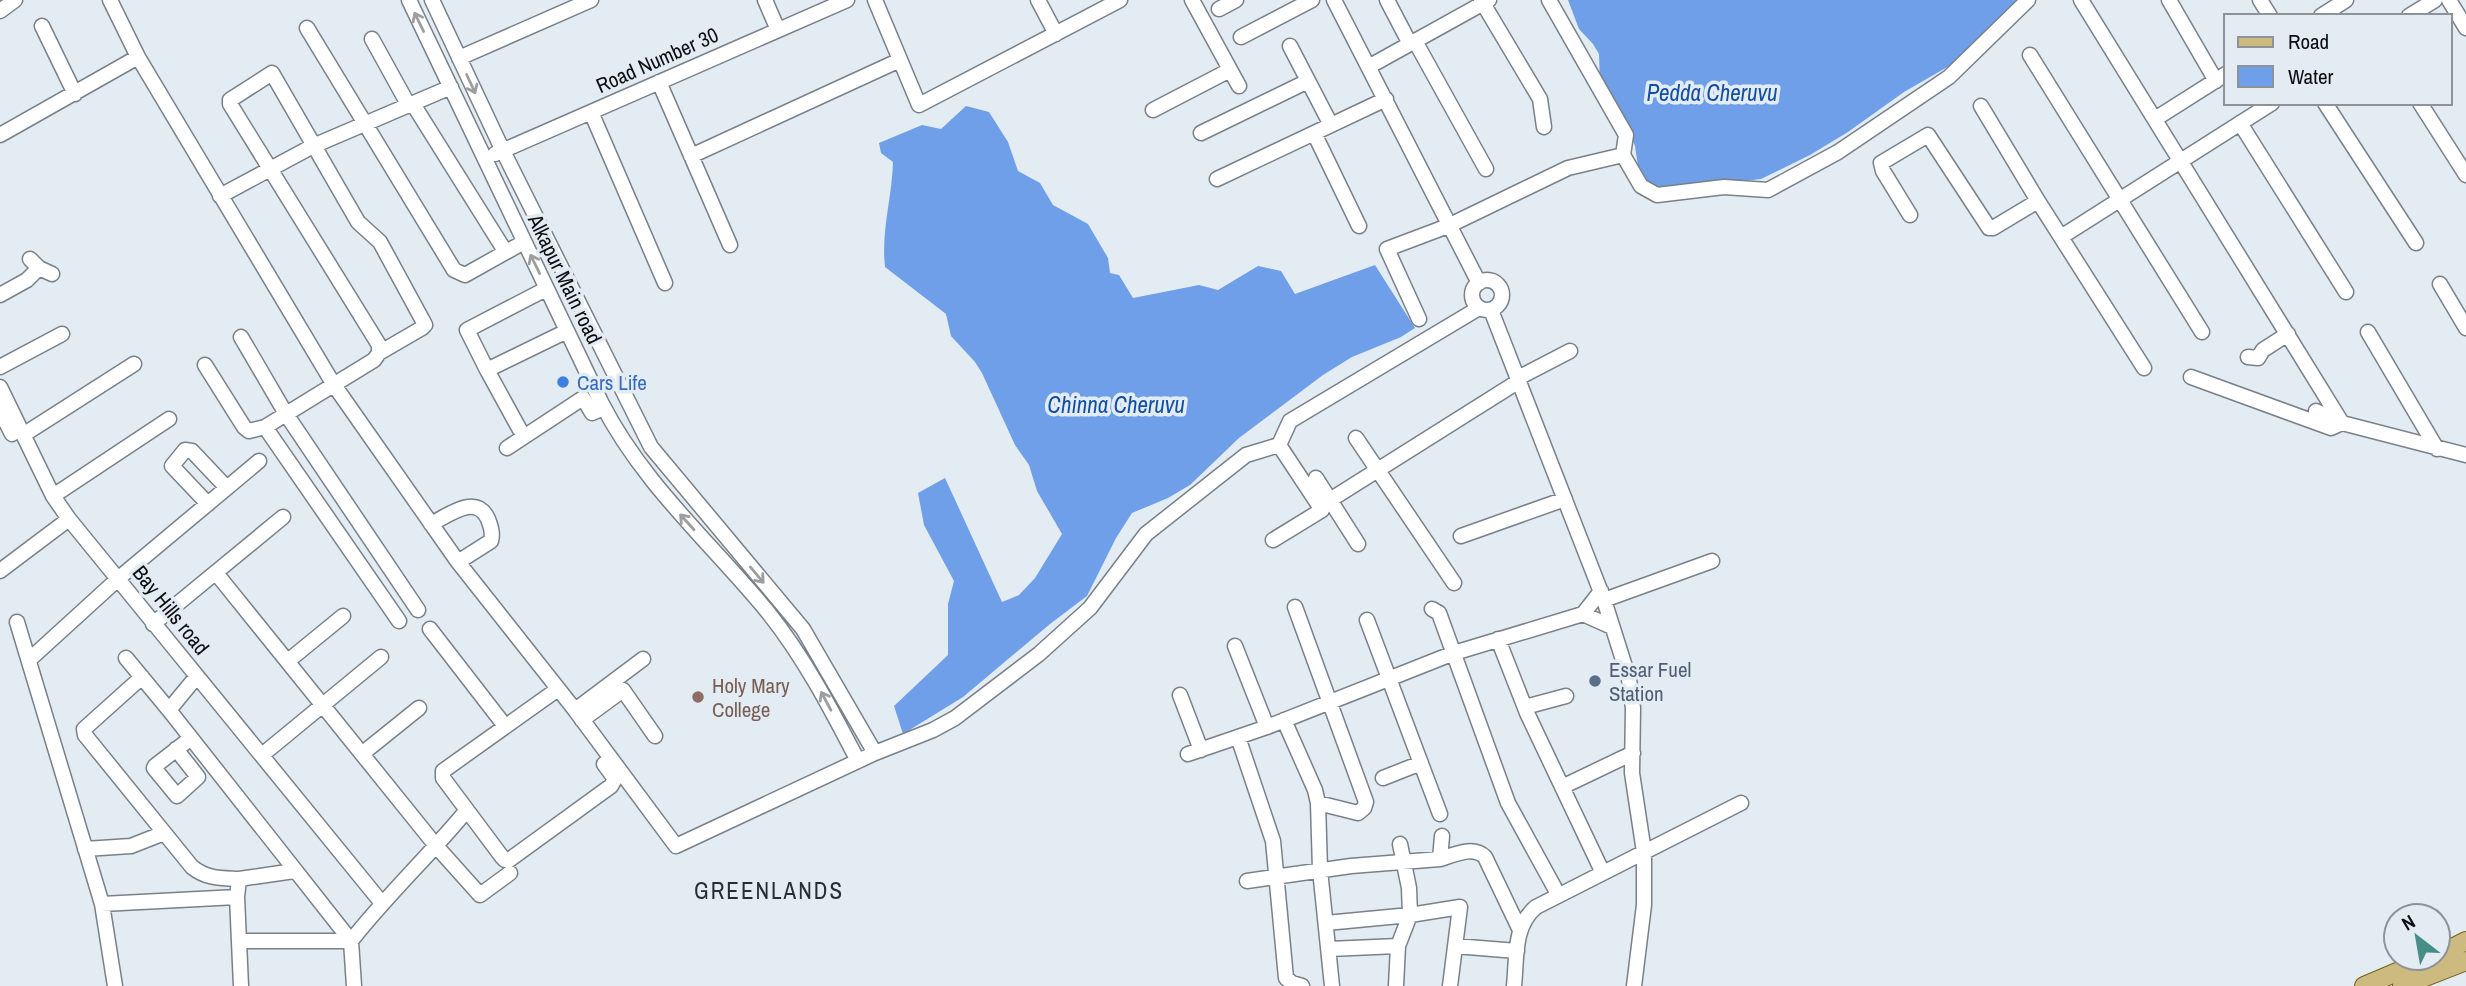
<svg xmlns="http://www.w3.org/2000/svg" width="2466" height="986" viewBox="0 0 2466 986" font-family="'Archivo Narrow',sans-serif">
<rect width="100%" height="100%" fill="#e4ecf3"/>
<path fill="#6e9fe8" d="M1568 0H2016L1963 58 1904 92 1848 132 1810 155 1761 179 1668 190 1652 187 1644 181 1639 173 1635 146 1628 129 1600 82 1599 54 1593 44 1579 29Z
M966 106 989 112 1008 142 1018 171 1040 183 1053 205 1088 224 1108 258 1110 273 1119 275 1133 298 1199 285 1218 290 1258 266 1281 271 1295 294 1375 265 1415 328 1401 337 1352 357 1323 375 1239 438 1190 485 1168 498 1132 513 1116 538 1087 596 1050 624 963 697 903 734 894 706 948 655V604L954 581 924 525 918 493 945 478 1002 602 1019 595 1035 578 1062 534 1037 491 1029 465 1015 445 982 373 975 362 951 336 946 314 885 267C881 230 892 198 893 162L881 153 879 143 922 125 941 129Z"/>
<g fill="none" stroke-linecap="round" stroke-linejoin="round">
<defs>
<path id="minor" d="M110 0 138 57 334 385 458 562 575 710 676 846 875 753 933 730 955 718 1039 654 1090 608 1146 534 1246 455 1279 445 1290 421 1479 308
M409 0 601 402C642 483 710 542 767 611 804 657 831 709 858 761
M432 0 503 151 651 447 803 629 875 753
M765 0 778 30
M875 0 919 105 1120 0
M1038 0 1056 34
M1192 0 1239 86
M1334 0 1479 283
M1387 0 1410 44
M1481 0 1540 99 1544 127
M2081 0 2342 423 2466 455
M2169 0 2216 81
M2260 0 2270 16
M2449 0 2466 28
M1219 9 1236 0
M0 11 15 0
M2321 16 2346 0
M2409 16 2435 0
M42 26 75 94
M307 28 454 270 465 275 524 242
M1241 37 1312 0
M372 39 409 106
M1415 41 1486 169
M1290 46 1331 125
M2030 55 2202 332
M459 58 591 0
M1370 66 1489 0
M659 82 730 245
M2325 103 2416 243
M2420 103 2466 175
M413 104 505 251
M1981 106 2038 201 2144 368
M1153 110 1230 70
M591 112 665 283
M2155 119 2226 74
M2240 123 2346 292
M1201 133 1308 81
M1314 133 1359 226
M0 135 138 57
M495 154 847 0
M1623 155 1641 186 1657 195 1724 187 1768 190 1838 152 1949 77 2028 0
M691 156 900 60
M1217 179 1386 99
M220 196 313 146 451 87
M1910 215 1883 171 1881 163 1928 135 1989 228H1993L2038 201
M2061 237 2272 103
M30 259 39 268 52 274
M1472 295a15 15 0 1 1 30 0a15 15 0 1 1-30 0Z
M2440 284 2466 328
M546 289 467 330 487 370 567 331
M0 295 27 280 39 268
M1491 310 1604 600 1629 679 1633 708 1632 773 1644 852V905L1634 986
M1419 319 1387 249 1448 226 1568 168 1623 155 1626 135 1549 0
M2368 332 2437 449
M241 337 286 414 418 610
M2248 357 2258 358 2263 350 2288 334
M205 365 244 427 249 431 265 427 374 360 379 353V345L230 104V100L272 73 358 222 380 242 423 321 425 325 422 328 379 353
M0 367 62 334
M487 370 520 430
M2191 377 2331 428 2342 423
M1518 378 1570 351
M0 387 53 496 69 519 381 902
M0 410 12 434
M2316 411 2338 421
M265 427 399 621
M23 435 134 364
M1356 438 1454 583
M507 448 583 398 592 413 604 408
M1316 478 1358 544
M53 496 169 419
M1330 500 1519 381
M208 504 172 466 185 450 192 451 227 488
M431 524C449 515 476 493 488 519 491 527 493 533 491 541L458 562
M1461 536 1565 499
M1273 540 1322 510 1279 445
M0 571 69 519
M216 573 437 847 480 895 510 873
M1604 600 1712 561
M1295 607 1366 802 1364 808 1358 813 1318 803
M1432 609 1439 613 1508 803 1558 894
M1583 614 1601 591
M1367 620 1440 814
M17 622 102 904 115 986
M153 624 283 517
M430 629 505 726
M1498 639 1527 713 1602 871
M1235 646 1267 727
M126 658 169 710
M29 660 119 578 259 461
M288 661 343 616
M197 676 169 710 351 941 354 986
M142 677 84 729 85 735 192 867C207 879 221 878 239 879
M558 689 443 771V778L502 857 505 860H509L611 786 615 779 604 764
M1180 695 1201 750
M1525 707 1566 696
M575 710 643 659
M582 720 623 690 655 736
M1284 720 1315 790 1318 803 1320 870 1332 986
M1238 737 1273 841 1286 978 1292 983 1302 986
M176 749 198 777 177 796 154 768 155 766 191 738
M363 753 419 708
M1188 754 1267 727 1454 653 1583 614 1612 627
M262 755 381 657
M1383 778 1421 763
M1562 787 1633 753
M1400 844 1409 888 1410 915 1460 907 1450 986
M85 849 131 846 164 833
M1440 859C1454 855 1473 845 1485 857L1519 928
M1247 881 1351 866 1440 859 1442 836
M102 904 237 897
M1326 923 1410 915 1398 946 1396 986
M239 941H351
M351 941C387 895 430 855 467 810
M1455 946 1517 951
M1329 949 1398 946
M241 986 237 897 239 879 294 871
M1514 986C1517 958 1513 926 1536 907L1741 803"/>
<path id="major" d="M2438 955 2466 941
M2364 986 2430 958
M2402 986 2466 961"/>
</defs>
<use href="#minor" stroke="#798087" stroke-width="17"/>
<use href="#major" stroke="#736020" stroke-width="20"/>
<use href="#minor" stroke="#fff" stroke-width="14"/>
<use href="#major" stroke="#cdba7f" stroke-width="18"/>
</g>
<defs><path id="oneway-shaft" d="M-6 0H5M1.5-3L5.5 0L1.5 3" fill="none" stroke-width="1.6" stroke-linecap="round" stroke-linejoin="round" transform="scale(1.75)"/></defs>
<g stroke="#9d9e9f">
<use href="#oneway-shaft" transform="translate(419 22) rotate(-116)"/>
<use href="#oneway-shaft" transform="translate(471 84) rotate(65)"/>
<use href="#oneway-shaft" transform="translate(535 264) rotate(-116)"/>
<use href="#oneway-shaft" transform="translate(687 522) rotate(-132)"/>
<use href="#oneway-shaft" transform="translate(757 575) rotate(50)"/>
<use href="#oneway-shaft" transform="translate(826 701) rotate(-118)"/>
</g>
<circle fill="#3f7fe0" stroke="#e4ecf3" stroke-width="2.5" cx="563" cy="382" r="7"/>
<circle fill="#5c6f8a" stroke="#e4ecf3" stroke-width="2.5" cx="1595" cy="681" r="7"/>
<circle fill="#8d6e63" stroke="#e4ecf3" stroke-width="2.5" cx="698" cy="697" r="7"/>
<g text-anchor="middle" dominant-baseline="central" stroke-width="7" stroke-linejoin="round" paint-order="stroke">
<g font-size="21" fill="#0b0d10" stroke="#e4ecf3">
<text transform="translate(657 60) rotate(-24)">Road Number 30</text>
<text transform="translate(565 279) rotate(64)">Alkapur Main road</text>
<text transform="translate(171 610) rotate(51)">Bay Hills road</text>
</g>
<g font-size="21" fill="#366cbe" stroke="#e4ecf3" text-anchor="start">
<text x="577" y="382">Cars Life</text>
</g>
<g font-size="21" fill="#4e5e75" stroke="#e4ecf3" text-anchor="start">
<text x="1609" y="669">Essar Fuel<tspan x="1609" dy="24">Station</tspan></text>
</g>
<g font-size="21" fill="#785e54" stroke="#e4ecf3" text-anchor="start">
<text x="712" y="685">Holy Mary<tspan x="712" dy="24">College</tspan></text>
</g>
<g font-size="23" font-style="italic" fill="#124fa4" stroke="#e4ecf3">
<text x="1712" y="92">Pedda Cheruvu</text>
<text x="1116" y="404">Chinna Cheruvu</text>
</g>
<g font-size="23" letter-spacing="2" fill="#272d33" stroke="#e4ecf3">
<text x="769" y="890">GREENLANDS</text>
</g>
</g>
<rect x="2224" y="14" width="228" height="91" fill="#e4ecf3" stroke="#8d9398" stroke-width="2"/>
<rect x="2238" y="37" width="35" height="10" fill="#cdba7f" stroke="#8d9398" stroke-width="2"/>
<text x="2288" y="49" font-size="21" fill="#0b0d10">Road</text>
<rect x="2238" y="66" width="35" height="21" fill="#6e9fe8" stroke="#8d9398" stroke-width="2"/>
<text x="2288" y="84" font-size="21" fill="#0b0d10">Water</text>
<g transform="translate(2417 937) rotate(329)"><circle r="33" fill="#e4ecf3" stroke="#8d9398" stroke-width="2"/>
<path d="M0-5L12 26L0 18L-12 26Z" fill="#478e87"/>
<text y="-10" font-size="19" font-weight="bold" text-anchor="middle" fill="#0b0d10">N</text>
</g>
</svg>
